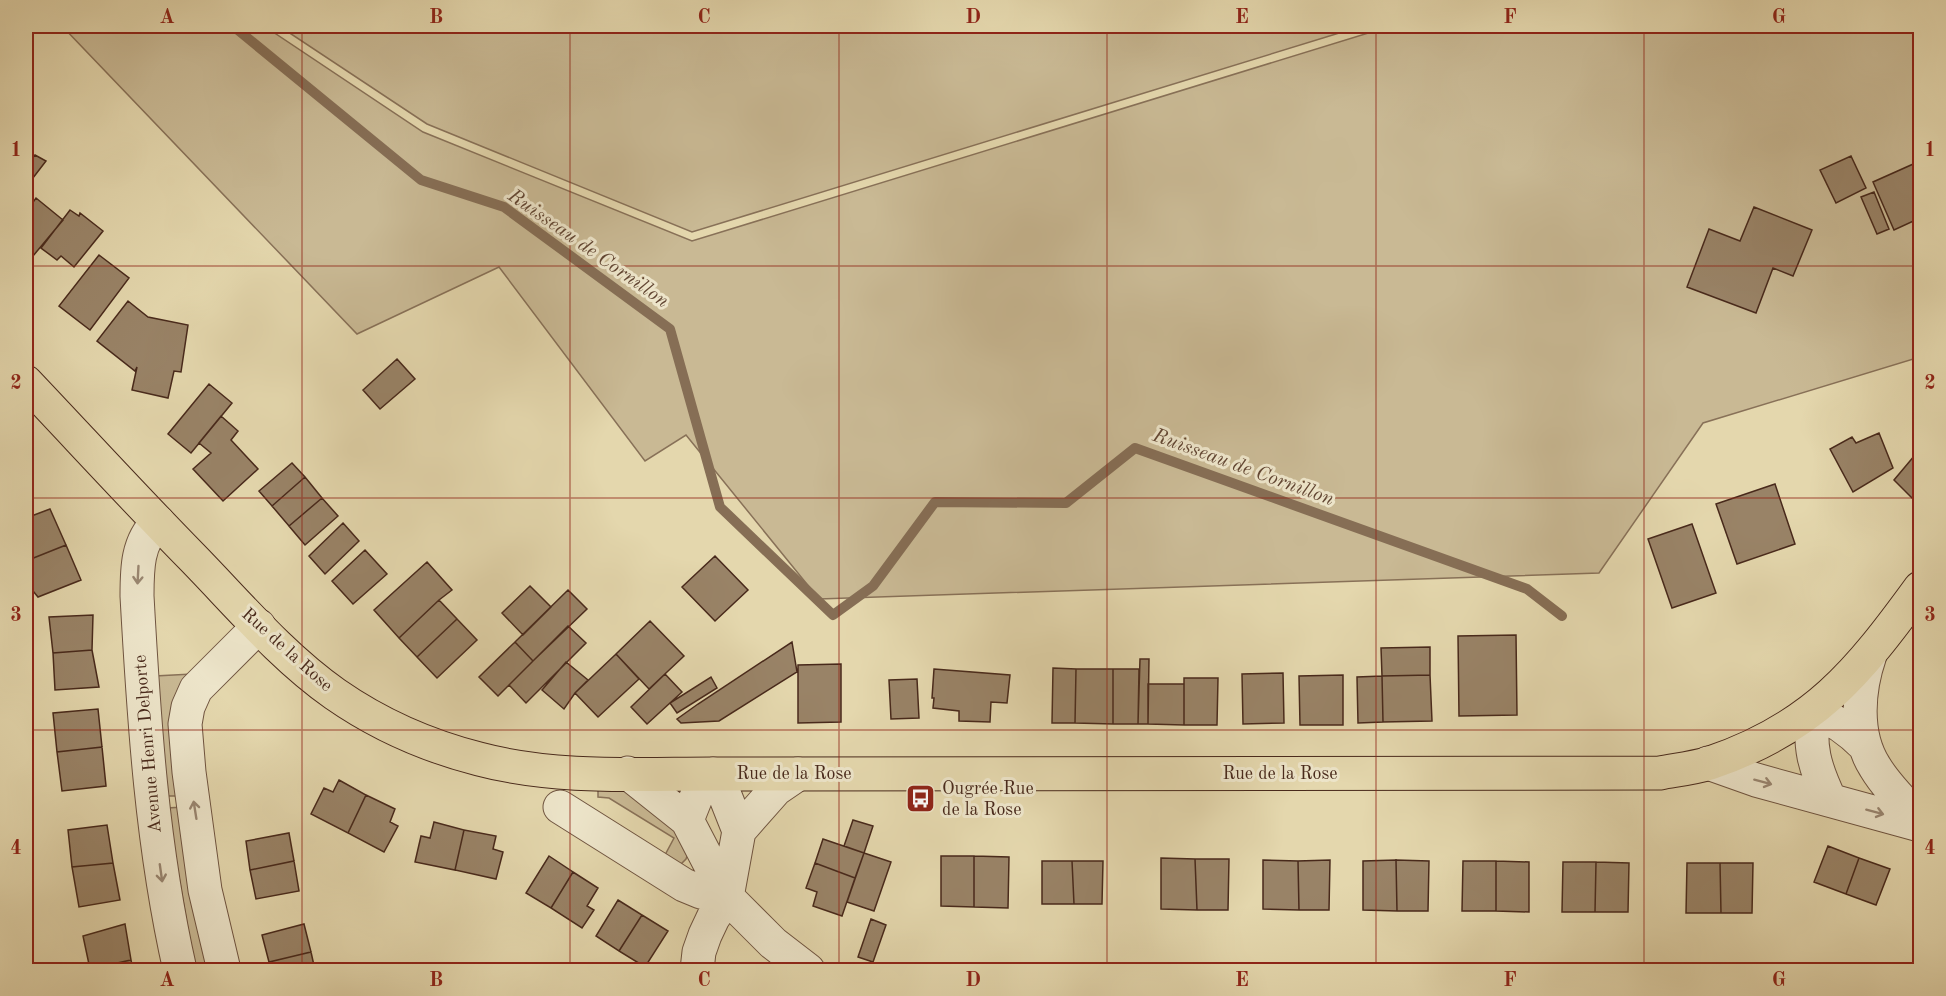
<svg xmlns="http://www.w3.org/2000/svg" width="1946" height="996" viewBox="0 0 1946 996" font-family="'Old Standard TT',serif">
<rect width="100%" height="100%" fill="#e4d7ad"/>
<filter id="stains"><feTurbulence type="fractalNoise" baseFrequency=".00333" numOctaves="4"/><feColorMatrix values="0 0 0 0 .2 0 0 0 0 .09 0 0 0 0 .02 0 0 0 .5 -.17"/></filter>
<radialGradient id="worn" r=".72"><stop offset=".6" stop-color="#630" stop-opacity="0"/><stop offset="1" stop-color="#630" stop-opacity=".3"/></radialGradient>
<path fill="#c9b994" stroke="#887158" stroke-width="1.5" d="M62 26H264L423 132 692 241 1391 26H1920V357L1703 423 1599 573 819 599 686 435 645 461 499 267 357 334Z
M279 26H1362L692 232 427 124Z
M192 674 182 796H166L155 676Z
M598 789H625L645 796 690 848 686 859 680 865 665 855 674 838 609 798 598 797Z
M184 807 214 970H195L167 808Z"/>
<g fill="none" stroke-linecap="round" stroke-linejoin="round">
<path stroke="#866e55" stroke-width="10" d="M233 26 421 180 504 207 670 329 720 507 833 615 873 586 935 502 1066 503 1135 448 1527 589 1562 616"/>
</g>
<path fill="#998367" stroke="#48291b" stroke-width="1.5" d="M35 155 46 161 26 187V159L29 162Z
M1851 156 1866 188 1836 203 1820 170Z
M1920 161V218L1894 230 1873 182Z
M1874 192 1889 229 1877 234 1861 197Z
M36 198 63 220 33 256 26 250V212Z
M1754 207 1812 230 1793 276 1773 268 1756 313 1687 287 1709 229 1740 241Z
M70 210 79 216 80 213 103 231 74 267 61 256 57 260 41 248Z
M99 255 129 278 90 330 59 306Z
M128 301 148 317 188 325 181 372 174 371 168 398 132 390 137 367 135 371 97 341Z
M397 359 415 379 380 409 363 390Z
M209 384 232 403 191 453 168 434Z
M221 416 238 431 231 440 258 469 223 501 193 469 211 453 199 443Z
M1879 433 1893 468 1853 492 1830 449 1852 437 1856 443Z
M1920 449V506L1894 480Z
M292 463 305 477 272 506 259 491Z
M305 477 322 498 289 526 272 506Z
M1775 484 1795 544 1737 564 1716 504Z
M322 498 338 516 305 545 289 526Z
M50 509 66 545 26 561V518Z
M343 523 359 541 325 574 309 556Z
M1692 524 1716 593 1672 608 1648 539Z
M66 545 81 580 38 597 33 591 28 594V605L26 606V561Z
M365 550 387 574 353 604 332 581Z
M715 556 748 590 715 621 682 587Z
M427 562 452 590 439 600 399 638 374 610Z
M530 586 551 607 523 635 502 613Z
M568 590 587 609 533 661 515 642Z
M439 600 457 619 417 657 399 638Z
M93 615 92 650 53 653 49 617Z
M457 619 477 640 437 678 417 657Z
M650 621 684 656 649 689 616 654Z
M568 626 586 643 526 703 509 685Z
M1516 635 1517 715 1459 716 1458 636Z
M515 642 533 661 498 696 479 677Z
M792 642 797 672 719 721 681 723 677 719 698 704Z
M1430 647V675L1382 676 1381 648Z
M92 650 99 687 55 690 53 653Z
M616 654 639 679 598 717 575 693Z
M1140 659H1149L1148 724H1138Z
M566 662 588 680 575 693 564 709 542 690Z
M841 664V722L798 723V665Z
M1053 668 1076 669 1075 723H1052Z
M934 669 1010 675 1007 703 991 702 990 722 959 721V711L933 708 934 698H932Z
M1076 669H1113V724L1075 723Z
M1113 669H1139L1138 724H1113Z
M1283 673 1284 723 1243 724 1242 674Z
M665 674 682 692 647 724 631 707Z
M1343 675V725H1300L1299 676Z
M1430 675 1432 721 1383 722 1382 676Z
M1382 676 1383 722 1358 723 1357 677Z
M711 677 717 688 677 713 670 703Z
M1184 678H1218L1217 725H1184Z
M917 679 919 718 891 719 889 680Z
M1148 684H1184V725L1148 724Z
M98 709 102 747 57 752 53 713Z
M102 747 106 786 62 791 57 752Z
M339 780 366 795 348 833 311 814 324 788 333 792Z
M366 795 395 809 390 822 398 826 384 852 348 833Z
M853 820 873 826 864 853 844 846Z
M434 822 464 830 455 870 415 862 421 836 430 838Z
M107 825 113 863 72 867 68 830Z
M464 830 496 836 493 849 503 852 496 879 455 870Z
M289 833 294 861 250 870 246 841Z
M823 839 864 853 855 878 815 863Z
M1828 846 1859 858 1846 894 1814 882Z
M864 853 891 862 874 911 847 902Z
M549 856 573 872 551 908 526 893Z
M941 856H974V907L941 906Z
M974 856 1009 857 1008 908 974 907Z
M1161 858 1195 859 1197 910 1161 909Z
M1859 858 1890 869 1876 905 1846 894Z
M1195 859H1229L1228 910H1197Z
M1263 860 1298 861 1299 910 1263 909Z
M1330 860 1329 910H1299L1298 861Z
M1396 860 1397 911 1363 910V861Z
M1396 860 1429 861 1428 911H1397Z
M294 861 299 891 256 899 250 870Z
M1042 861H1072L1074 904H1042Z
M1072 861H1103L1102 904H1074Z
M1463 861H1496V911H1462Z
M1496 861 1529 862V912L1496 911Z
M1563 862H1596L1595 912H1562Z
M1596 862 1629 863 1628 912H1595Z
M113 863 120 900 79 907 72 867Z
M815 863 855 878 842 916 813 906 817 892 806 888Z
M1687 863H1720L1721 913H1686Z
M1720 863H1753L1752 913H1721Z
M573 872 598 888 587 906 594 910 582 928 551 908Z
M618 900 642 915 619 951 596 936Z
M642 915 668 931 645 967 619 951Z
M871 919 886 925 873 962 858 957Z
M125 924 131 960 90 969 83 936Z
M304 924 311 952 269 962 262 935Z
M311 952 315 970H271L269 962Z
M131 960 133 970H90V969Z"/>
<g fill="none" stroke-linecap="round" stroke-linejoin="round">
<defs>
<path id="minor" d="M158 522C137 542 137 569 137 596 144 722 152 847 180 970
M1870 655C1858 690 1854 734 1875 767 1887 787 1904 803 1920 820
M1708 763 1756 780 1920 825
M628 773 687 820 727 897 773 943 808 970
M1830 800C1814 766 1809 748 1813 711 1834 719 1849 730 1865 746
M560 807 684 885 701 892 727 897
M687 820 697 795 713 774 722 788 739 831 727 897 713 918 705 935 699 952 697 970
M739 831 776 789 798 774
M224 970 205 890 189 772 185 724 188 707 196 689 259 626"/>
<path id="major" d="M26 382C81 440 135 499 191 556 237 603 281 656 335 694 378 724 428 746 479 759 554 779 636 774 713 774L1660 773C1676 770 1694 768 1710 763 1814 728 1858 673 1920 588"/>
</defs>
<use href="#minor" stroke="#6f5440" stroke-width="35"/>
<use href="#major" stroke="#48291b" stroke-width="35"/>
<use href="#minor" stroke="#ede5ca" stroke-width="33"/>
<use href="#major" stroke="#e4d7ad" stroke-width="33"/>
</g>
<defs><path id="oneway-shaft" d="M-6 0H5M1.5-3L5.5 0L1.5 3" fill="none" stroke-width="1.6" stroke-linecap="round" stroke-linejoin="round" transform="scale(1.5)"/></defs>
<g stroke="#9a8772">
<use href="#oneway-shaft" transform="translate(138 575) rotate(93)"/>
<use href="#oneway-shaft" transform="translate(1763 782) rotate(15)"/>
<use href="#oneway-shaft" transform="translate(195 810) rotate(-99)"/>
<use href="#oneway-shaft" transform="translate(1875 812) rotate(15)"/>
<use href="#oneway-shaft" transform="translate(161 873) rotate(82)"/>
</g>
<path fill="none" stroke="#8f2418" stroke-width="1.5" stroke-opacity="0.55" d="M302 26V970M570 26V970M839 26V970M1107 26V970M1376 26V970M1644 26V970M26 266H1920M26 498H1920M26 730H1920"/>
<defs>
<symbol id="bus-square" viewBox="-11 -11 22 22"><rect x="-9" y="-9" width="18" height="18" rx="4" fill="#8f2418" stroke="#ede5ca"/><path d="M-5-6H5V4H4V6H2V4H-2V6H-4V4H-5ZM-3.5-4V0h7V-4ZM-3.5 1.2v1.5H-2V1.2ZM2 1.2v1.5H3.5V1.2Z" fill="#fff"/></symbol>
</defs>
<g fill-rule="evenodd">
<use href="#bus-square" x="904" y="782" width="33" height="33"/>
</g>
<g text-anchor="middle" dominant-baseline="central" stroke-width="6" stroke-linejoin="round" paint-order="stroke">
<g font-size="18" fill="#48291b" stroke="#ede5ca">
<text transform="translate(287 650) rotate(42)">Rue de la Rose</text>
<text transform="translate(148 744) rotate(-95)">Avenue Henri Delporte</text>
<text x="794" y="774">Rue de la Rose</text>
<text x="1280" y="774">Rue de la Rose</text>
</g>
<g font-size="18" fill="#48291b" stroke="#ede5ca" text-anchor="start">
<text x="942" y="789">Ougrée Rue<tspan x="942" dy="21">de la Rose</tspan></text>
</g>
<g font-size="20" font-style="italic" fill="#624633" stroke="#ede5ca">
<text transform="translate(588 249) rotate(35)">Ruisseau de Cornillon</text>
<text transform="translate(1243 468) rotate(20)">Ruisseau de Cornillon</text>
</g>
</g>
<rect width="1946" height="996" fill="none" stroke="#e4d7ad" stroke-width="66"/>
<rect x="33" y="33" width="1880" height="930" fill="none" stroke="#8f2418" stroke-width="2"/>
<g font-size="20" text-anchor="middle" font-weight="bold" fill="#8f2418">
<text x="167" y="23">A</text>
<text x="436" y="23">B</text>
<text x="704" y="23">C</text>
<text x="973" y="23">D</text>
<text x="1242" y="23">E</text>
<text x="1510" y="23">F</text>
<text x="1779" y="23">G</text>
<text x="16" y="156">1</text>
<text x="1930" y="156">1</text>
<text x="16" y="389">2</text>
<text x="1930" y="389">2</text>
<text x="16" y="621">3</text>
<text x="1930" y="621">3</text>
<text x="16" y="854">4</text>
<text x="1930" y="854">4</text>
<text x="167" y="986">A</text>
<text x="436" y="986">B</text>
<text x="704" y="986">C</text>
<text x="973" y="986">D</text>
<text x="1242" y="986">E</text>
<text x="1510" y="986">F</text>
<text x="1779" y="986">G</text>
</g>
<rect width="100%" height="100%" filter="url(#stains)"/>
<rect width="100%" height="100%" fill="url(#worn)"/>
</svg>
